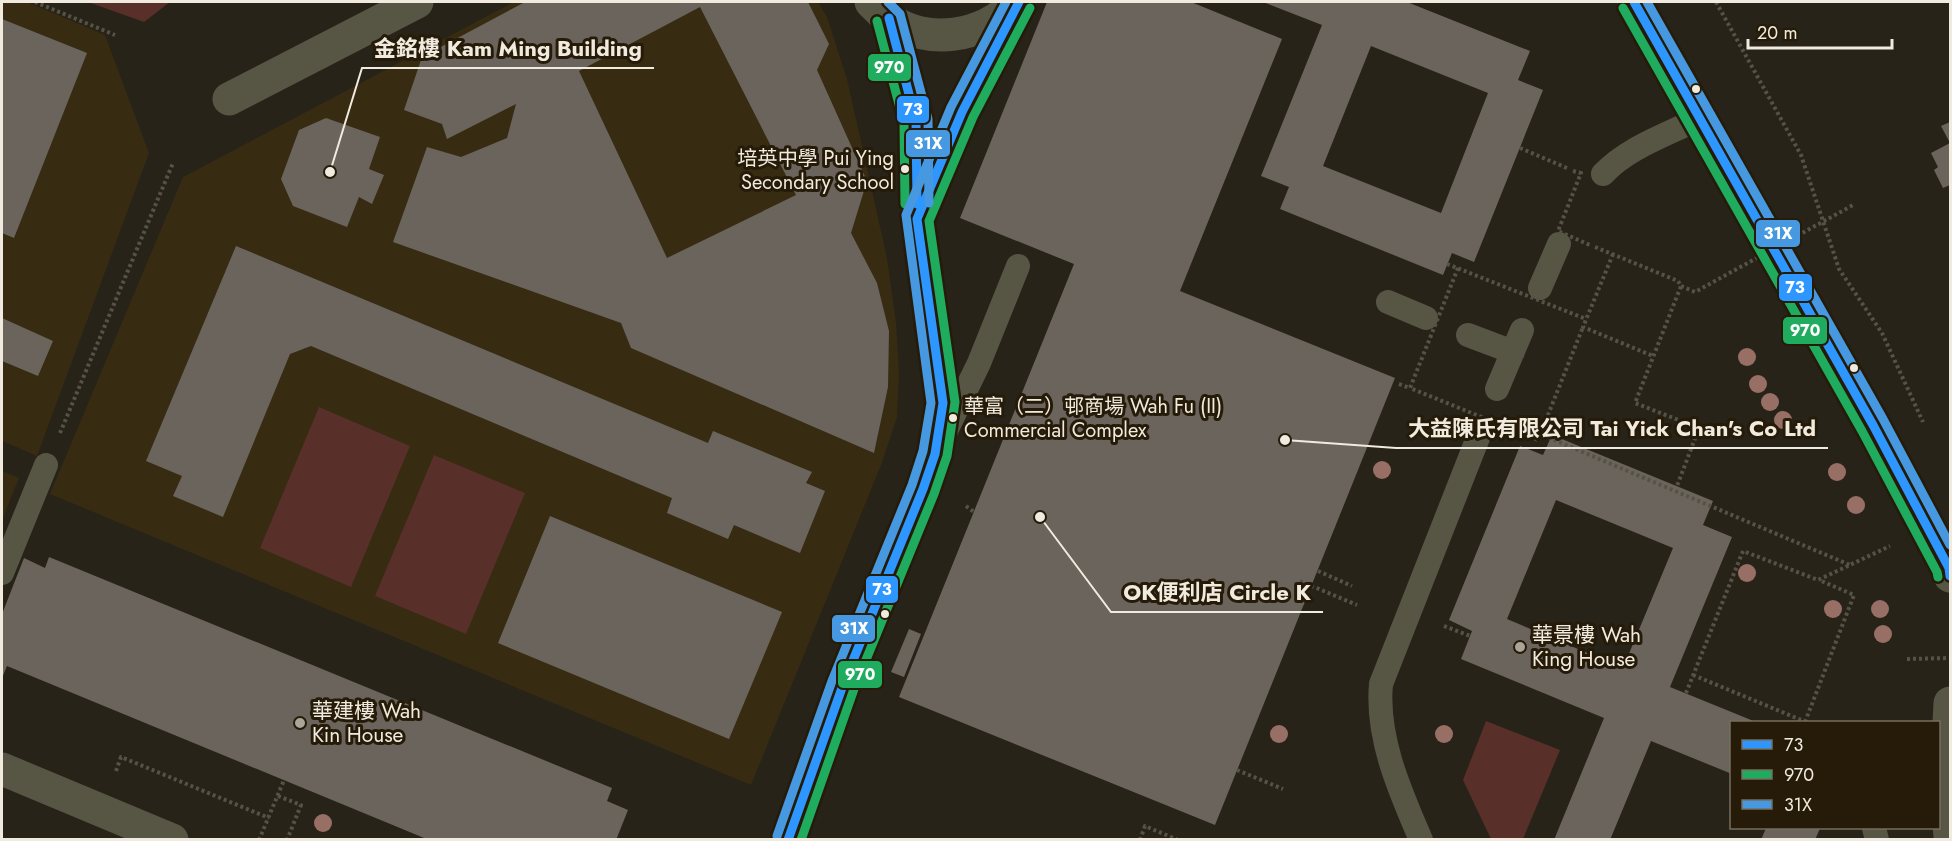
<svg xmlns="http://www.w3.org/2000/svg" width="1952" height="841" viewBox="0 0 1952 841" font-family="Jost,'Noto Sans TC',sans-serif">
<rect width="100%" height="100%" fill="#282318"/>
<path fill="#372b12" d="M2 2H27L105 35 149 153 37 456 2 441Z
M514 2H818L827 17 847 79 887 258 896 323 899 372 897 417 881 465 751 785 50 494 183 177Z
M2 471 19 478 2 520Z"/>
<path fill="#582f29" d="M88 2H170L144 22Z
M319 407 410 446 351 587 260 548Z
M434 455 525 493 466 634 375 596Z
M1486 721 1560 750 1523 839H1491L1463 780Z"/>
<path fill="#6b645d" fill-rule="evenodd" d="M525 2H808L829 44 817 70 867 181 851 233 877 283 889 331 888 387 874 453 631 348 621 323 393 242 427 147 461 157 507 138 516 104 447 139 442 124 404 110 422 57ZM700 7 796 195 667 258 579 71Z
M1047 2H1191L1282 39 1180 291 1395 378 1215 825 899 697 1074 264 960 218Z
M1263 2H1407L1530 51 1518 80 1543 90 1474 262 1452 253 1443 275 1280 209 1289 187 1261 176 1322 25ZM1371 46 1488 93 1441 213 1323 166Z
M2 19 87 53 14 238 2 233Z
M326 118 380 137 369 169 384 175 372 204 359 197 347 227 293 206 281 179 299 130Z
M1950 122V185L1943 188 1934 170 1938 167 1931 153 1950 143 1941 126Z
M236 246 708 443 713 431 812 472 806 483 825 491 800 553 734 525 728 539 667 513 672 498 311 346 290 354 223 517 173 496 182 476 146 461Z
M2 318 53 341 38 376 2 361Z
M1552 435 1713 501 1703 525 1732 537 1670 687 1756 722H1732V774L1651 741 1610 840H1554L1604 718 1461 659 1472 631 1449 620 1520 446 1543 455ZM1556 500 1673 548 1623 668 1507 619Z
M550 516 782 612 729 739 498 643Z
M49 557 612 788 607 801 628 810 616 840H429L7 666 2 678V614L24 558 45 568Z
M909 629 921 634 904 677 891 672Z
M1766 828H1820L1815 840H1761Z"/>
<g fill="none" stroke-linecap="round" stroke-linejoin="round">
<path stroke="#545345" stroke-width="4" stroke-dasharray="3 3" stroke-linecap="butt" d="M35 2 115 35
M1716 2 1801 155 1839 269 1882 333 1923 422
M1520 148 1567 168
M1595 247 1678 281 1681 286 1635 403 1699 428 1677 486
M1613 254 1583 327 1653 356
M1399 384 1410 388
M1526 428 1850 565
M60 433 173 163
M966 506 974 512
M1318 571 1352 586
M1300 581 1357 605
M1444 626 1470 636
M1907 659 1950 658
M1693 675 1806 722
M1686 693 1743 551 1818 580 1890 546
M1805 722 1854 595 1819 580
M1237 770 1283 789
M116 771 121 757 269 818
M278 796 301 805 287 840
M259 840 284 780
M1140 840 1145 826 1178 840"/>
<path stroke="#575645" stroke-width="24" d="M1603 174C1627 148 1666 135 1698 119
M1540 288 1559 244
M1388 302 1426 318
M1468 335 1513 352
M1497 389 1522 330
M945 433 979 363 1018 266
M2 573 46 465
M1874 828 1877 840
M1421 840C1400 791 1376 738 1381 684L1481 430"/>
<path stroke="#575645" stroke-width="33" d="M1634 2C1737 191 1851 375 1949 568L1950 576
M229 99 417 2
M1950 703 1946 784 1950 837
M2 769 172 840"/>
<path stroke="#575645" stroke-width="33" d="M871 2C876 7 882 13 888 18 925 46 985 38 1015 3
M922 206 962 112 1019 2
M788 840 843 685 923 489 935 454 943 403 917 219 916 121 889 18"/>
<path stroke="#545345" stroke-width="4" stroke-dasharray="3 3" stroke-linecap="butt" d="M1573 171 1581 173 1558 231 1592 246
M1447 264 1586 319
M1458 268 1410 388 1538 440 1583 327
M1681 286 1695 292 1855 204"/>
<defs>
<path id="bus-1" d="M1634 2 1873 425 1949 568 1950 576
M889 18 916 121 917 204
M788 840 843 685 923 489 935 454 943 403 917 219 962 112 1019 2"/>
<path id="bus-2" d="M1623 8 1862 431 1937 572 1938 577
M877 21 904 123 905 204
M801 840 854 689 934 494 947 456 955 402 929 221 973 117 1030 8"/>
<path id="bus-3" d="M888 2 900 14 928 119 929 203
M1647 2 1883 419 1950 545
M777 836 832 681 912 485 923 451 931 403 906 215 951 107 1006 2"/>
</defs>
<use href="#bus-1" stroke="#251b08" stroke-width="14"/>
<use href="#bus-2" stroke="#251b08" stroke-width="14"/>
<use href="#bus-3" stroke="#251b08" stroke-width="14"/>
<use href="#bus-1" stroke="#2d96ff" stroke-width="9"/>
<use href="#bus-2" stroke="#20ac5e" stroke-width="9"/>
<use href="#bus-3" stroke="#4699e1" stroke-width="9"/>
</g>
<g fill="#986f65">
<circle cx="1747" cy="357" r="9"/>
<circle cx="1758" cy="384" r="9"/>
<circle cx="1770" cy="402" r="9"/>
<circle cx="1783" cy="420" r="9"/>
<circle cx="1382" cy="470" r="9"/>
<circle cx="1837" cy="472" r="9"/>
<circle cx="1856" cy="505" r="9"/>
<circle cx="1747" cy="573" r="9"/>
<circle cx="1833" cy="609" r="9"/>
<circle cx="1880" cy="609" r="9"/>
<circle cx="1883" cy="634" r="9"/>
<circle cx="1279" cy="734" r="9"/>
<circle cx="1444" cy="734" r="9"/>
<circle cx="323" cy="823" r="9"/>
</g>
<g fill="#f1eade" stroke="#251b08" stroke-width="2">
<circle cx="1696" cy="89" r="5"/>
<circle cx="905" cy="169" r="5"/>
<circle cx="1854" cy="368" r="5"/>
<circle cx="953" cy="418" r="5"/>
<circle cx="885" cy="614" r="5"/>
</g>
<g fill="#aba499" stroke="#251b08" stroke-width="2">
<circle cx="1520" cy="647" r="6"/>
<circle cx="300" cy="723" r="6"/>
</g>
<g text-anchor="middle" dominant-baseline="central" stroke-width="6" stroke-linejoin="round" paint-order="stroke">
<g font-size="20" fill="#f1eade" stroke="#251b08" text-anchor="end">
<text x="894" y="158">培英中學 Pui Ying<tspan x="894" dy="24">Secondary School</tspan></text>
<text x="964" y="406" text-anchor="start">華富（二）邨商場 Wah Fu (II)<tspan x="964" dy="24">Commercial Complex</tspan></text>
</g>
<g font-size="21" fill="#f1eade" stroke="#251b08" text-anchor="start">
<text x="1532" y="635">華景樓 Wah<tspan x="1532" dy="24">King House</tspan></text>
<text x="312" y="711">華建樓 Wah<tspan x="312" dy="24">Kin House</tspan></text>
</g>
</g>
<path fill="none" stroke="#f1eade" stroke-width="2" d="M330 172L362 68H654M1285 440L1396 448H1828M1040 517L1111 612H1323"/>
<g fill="#f1eade" stroke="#251b08" stroke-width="2">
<circle cx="330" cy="172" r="6"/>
<circle cx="1285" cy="440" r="6"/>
<circle cx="1040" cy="517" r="6"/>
</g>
<g font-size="22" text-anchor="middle" font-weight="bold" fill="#f1eade" stroke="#251b08" stroke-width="6" stroke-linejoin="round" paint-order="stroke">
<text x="508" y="56">金銘樓 Kam Ming Building</text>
<text x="1612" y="436">大益陳氏有限公司 Tai Yick Chan's Co Ltd</text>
<text x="1217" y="600">OK便利店 Circle K</text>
</g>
<g stroke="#251b08" stroke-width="2">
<rect x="867" y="53" width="45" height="29" rx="6" fill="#20ac5e"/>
<rect x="896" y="95" width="34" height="29" rx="6" fill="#2d96ff"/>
<rect x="905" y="129" width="46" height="29" rx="6" fill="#4699e1"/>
<rect x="1755" y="219" width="46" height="29" rx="6" fill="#4699e1"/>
<rect x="1778" y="273" width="35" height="29" rx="6" fill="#2d96ff"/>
<rect x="1782" y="316" width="46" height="29" rx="6" fill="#20ac5e"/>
<rect x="865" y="575" width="34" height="29" rx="6" fill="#2d96ff"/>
<rect x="831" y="614" width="45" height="29" rx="6" fill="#4699e1"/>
<rect x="837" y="660" width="46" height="29" rx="6" fill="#20ac5e"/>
</g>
<g font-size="16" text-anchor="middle" font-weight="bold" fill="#fff">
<text x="889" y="73">970</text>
<text x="913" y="115">73</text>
<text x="928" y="149">31X</text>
<text x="1778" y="239">31X</text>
<text x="1795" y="293">73</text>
<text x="1805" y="336">970</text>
<text x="882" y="595">73</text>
<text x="854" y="634">31X</text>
<text x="860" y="680">970</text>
</g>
<rect width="1952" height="841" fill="none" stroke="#f1eade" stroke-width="6"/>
<rect x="1730" y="721" width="210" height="108" fill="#251b08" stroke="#776e5e" stroke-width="1.5"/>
<rect x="1742" y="740" width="30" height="9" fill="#2d96ff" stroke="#776e5e" stroke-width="1.5"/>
<text x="1784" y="751" font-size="18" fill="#f1eade">73</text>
<rect x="1742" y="770" width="30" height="9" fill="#20ac5e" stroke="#776e5e" stroke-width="1.5"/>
<text x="1784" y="781" font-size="18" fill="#f1eade">970</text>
<rect x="1742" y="800" width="30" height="9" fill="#4699e1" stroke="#776e5e" stroke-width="1.5"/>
<text x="1784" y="811" font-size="18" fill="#f1eade">31X</text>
<path d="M1748 39v9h144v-9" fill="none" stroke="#f1eade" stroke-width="3"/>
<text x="1757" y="39" font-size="18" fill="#f1eade" stroke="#251b08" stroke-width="4.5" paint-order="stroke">20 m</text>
</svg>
